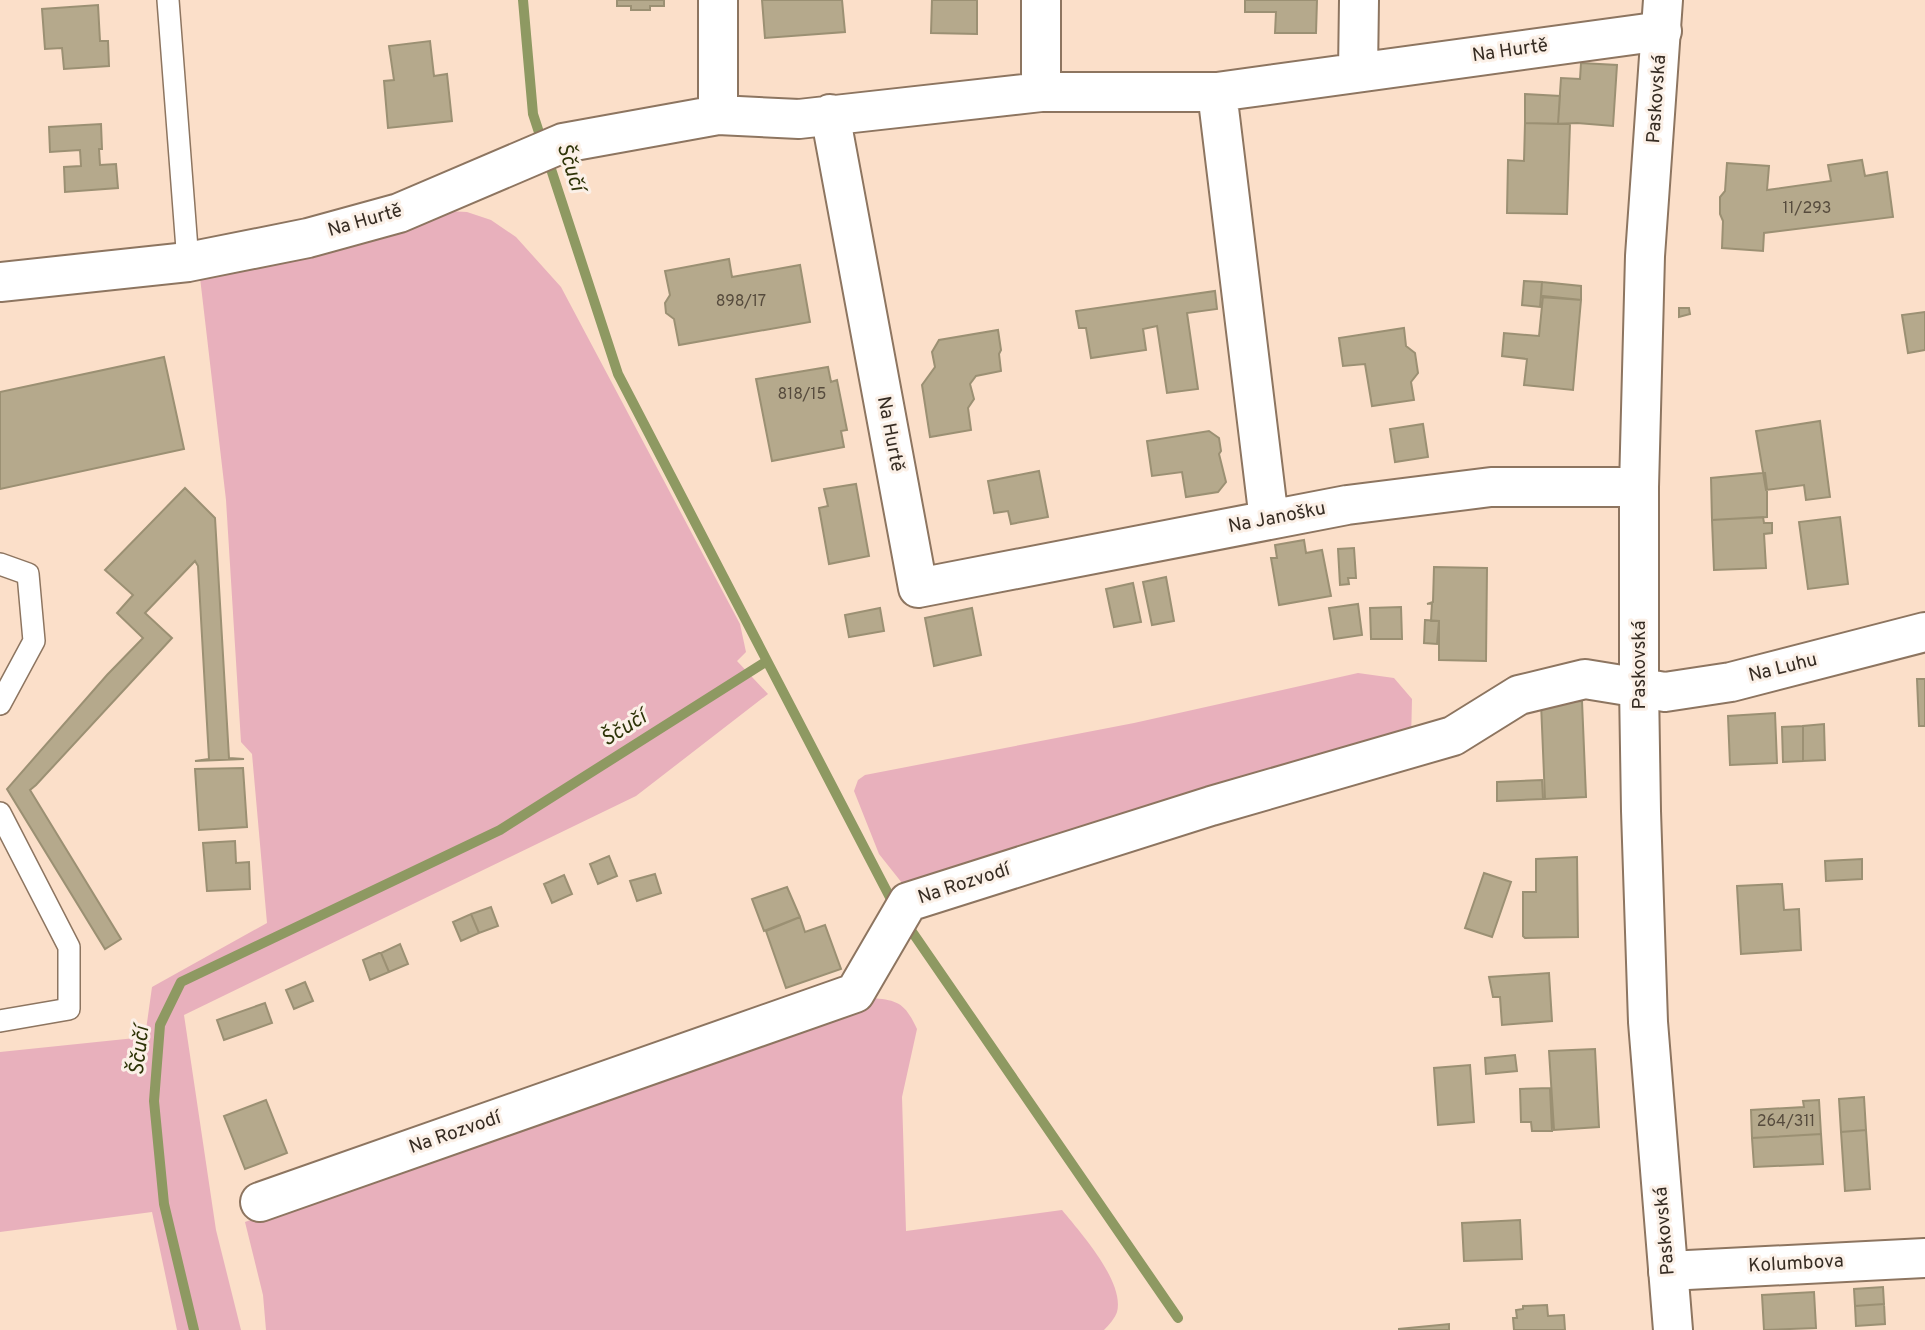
<svg xmlns="http://www.w3.org/2000/svg" width="1925" height="1330" viewBox="0 0 1925 1330" font-family="Overpass,sans-serif">
<rect width="100%" height="100%" fill="#fbdfc9"/>
<path fill="#e8b0bc" d="M448 211 467 212 491 220 516 237 561 287 740 624 746 652 737 661 768 694 636 796 184 1015 216 1230 241 1330H177L152 1212 0 1232V1052L145 1037 152 987 267 923 252 754 241 742 226 500 199 269Z
M1358 673 1394 678 1412 699 1411 742 906 888 879 854 854 791 858 780 865 775 1134 723Z
M871 998C898 1000 905 1003 917 1029L902 1097 906 1231 1062 1210C1080 1232 1125 1282 1117 1312 1115 1318 1109 1325 1104 1330H266L263 1295 245 1222Z"/>
<g fill="none" stroke-linecap="round" stroke-linejoin="round">
<path stroke="#8e9962" stroke-width="10" d="M767 661 895 907
M906 923 1178 1318
M194 1330 164 1204 154 1101 160 1025 181 982 500 830 767 661 618 374 533 114 523 0"/>
</g>
<path fill="#b5a98c" stroke="#9b9073" stroke-width="2" d="M617 0H664V6H650V10H631V6H617Z
M762 0H842L845 32 765 38Z
M932 0H977V34L931 33Z
M1245 0H1317L1316 33H1275L1276 12H1245Z
M98 5 100 41H108L109 66 64 69 62 48 45 49 42 9Z
M430 41 434 76 447 74 452 121 388 128 384 81 394 80 389 46Z
M1581 63 1617 65 1613 126 1577 123 1558 124 1561 78 1580 79Z
M1525 94 1560 96 1558 124 1525 123Z
M1525 123 1570 124 1567 214 1507 213 1508 160 1524 161Z
M101 124 102 149H99L100 165 116 164 118 188 65 192 64 167 81 166 80 150 50 152 49 127Z
M1862 160 1865 176 1887 172 1893 217 1764 233 1763 251 1722 248 1723 221 1720 214V197L1725 191 1727 163 1769 166 1767 190 1831 181 1828 165Z
M729 259 732 277 800 265 810 322 679 345 674 319 666 313 665 303 670 295 665 271Z
M1524 281 1542 282 1540 307 1522 305Z
M1542 282 1581 286V300L1541 297Z
M1215 291 1217 309 1187 313 1198 389 1167 393 1157 326 1143 329 1146 350 1091 358 1086 328H1079L1076 311Z
M1543 296 1581 300 1573 390 1524 385 1527 359 1502 356 1504 333 1539 336Z
M1679 308H1689L1690 314 1679 317Z
M1925 312V350L1908 353 1902 315Z
M1404 328 1406 346 1415 353 1418 373 1411 382 1414 400 1372 406 1365 364 1343 366 1339 338Z
M998 330 1001 350 999 354 1001 371 976 376 970 384 974 399 968 408 971 430 930 437 922 385 935 367 932 352 939 340Z
M164 357 184 449 0 489V392Z
M828 367 831 382 837 380 847 430 841 431 844 447 772 461 756 379Z
M1820 421 1830 497 1806 500 1804 485 1766 490 1756 431Z
M1423 424 1428 457 1395 462 1390 429Z
M1209 431 1219 438 1221 451 1219 454 1226 482 1218 492 1186 497 1182 472 1152 476 1147 441Z
M1039 471 1048 517 1011 524 1008 511 994 513 988 481Z
M1762 473H1765L1767 489V517L1712 520 1711 478Z
M856 484 869 556 829 564 819 508 828 506 824 489Z
M185 488 215 518 229 758 244 759 195 761 209 759 198 566 195 561 145 613 172 638 36 785 30 790 121 939 105 949 7 789 107 675 143 638 117 613 133 595 105 570Z
M1763 517 1764 523H1772V533L1764 534 1766 568 1714 570 1712 520Z
M1840 517 1848 584 1808 589 1799 522Z
M1304 540 1306 553 1322 550 1331 596 1279 605 1271 558H1277L1275 545Z
M1354 548 1356 578H1348L1349 584 1340 585 1338 549Z
M1434 567 1487 568 1486 661 1439 660V621H1431L1432 603 1427 604 1433 602Z
M1166 577 1174 621 1152 625 1143 582Z
M1133 583 1141 622 1114 627 1106 589Z
M1358 604 1362 635 1334 639 1329 608Z
M1401 607 1402 639H1371L1370 608Z
M880 608 884 631 849 637 845 615Z
M972 608 981 655 934 666 925 618Z
M1425 620 1439 621 1437 644 1424 643Z
M1917 679H1925V726H1919Z
M1582 701 1586 797 1545 799 1541 703Z
M1775 713 1777 763 1730 765 1728 716Z
M1824 724 1825 760 1803 761V726Z
M1803 726V761L1783 762 1782 727Z
M243 768 247 827 199 830 195 769Z
M1542 780 1543 799 1497 801V782Z
M235 841 236 863 249 862 250 889 207 891 203 843Z
M609 856 617 876 598 884 590 864Z
M1577 857 1578 937 1525 938 1523 936V892H1536V859Z
M1862 859V879L1826 881 1825 861Z
M1484 873 1511 882 1492 937 1465 928Z
M655 874 661 893 637 901 630 881Z
M564 875 572 894 552 903 544 884Z
M1782 884 1784 910 1799 909 1801 950 1741 954 1737 886Z
M787 887 800 917 764 931 752 899Z
M491 907 498 926 479 933 471 914Z
M471 914 479 933 461 941 453 922Z
M800 917 805 932 825 925 841 969 786 988 766 931Z
M400 944 408 964 389 972 381 953Z
M379 953H381L389 972 370 980 363 960Z
M1549 973 1552 1021 1502 1025 1500 997H1493L1489 977Z
M305 982 313 1001 294 1009 286 990Z
M265 1003 272 1023 224 1040 217 1020Z
M1595 1049 1599 1127 1554 1130 1549 1051Z
M1515 1055 1517 1071 1486 1074 1485 1058Z
M1470 1065 1474 1122 1438 1125 1434 1068Z
M1550 1088 1552 1131H1532L1531 1122H1521L1520 1089Z
M1864 1097 1866 1130 1841 1132 1839 1099Z
M266 1100 287 1153 245 1169 224 1116Z
M1819 1100 1821 1134 1752 1138 1751 1110 1804 1107 1803 1101Z
M1866 1130 1870 1189 1845 1191 1841 1132Z
M1821 1134 1823 1164 1754 1167 1752 1138Z
M1520 1220 1522 1259 1464 1261 1462 1223Z
M1883 1287 1884 1304 1855 1306 1854 1289Z
M1814 1292 1816 1328 1764 1330 1762 1295Z
M1884 1304 1885 1324 1856 1326 1855 1306Z
M1547 1305 1548 1316 1564 1315 1565 1330H1514L1513 1318H1517L1516 1310 1523 1309V1306Z
M1449 1324V1330H1399V1329Z"/>
<g fill="none" stroke-linecap="round" stroke-linejoin="round">
<defs>
<path id="service" d="M168 0 188 262
M0 564 28 574 34 641 0 704
M0 813 69 947V1009L0 1021"/>
<path id="minor" d="M1041 0V92
M1358 72 1359 0
M1217 92 1269 520
M830 114 918 588 1347 505 1491 487H1639
M718 115V0
M0 282 188 262 308 238 399 213 563 143 718 115 799 119 1041 92H1217L1662 31
M260 1202 855 993 908 902 1211 806 1453 736 1519 695 1585 679 1665 692 1731 682 1925 632
M1668 1271 1925 1258"/>
<path id="tertiary" d="M1663 0 1645 256 1639 487V686L1641 811 1648 1022 1673 1330"/>
</defs>
<use href="#service" stroke="#8d7560" stroke-width="24"/>
<use href="#minor" stroke="#8d7560" stroke-width="42"/>
<use href="#tertiary" stroke="#8d7560" stroke-width="42"/>
<use href="#service" stroke="#fff" stroke-width="21"/>
<use href="#minor" stroke="#fff" stroke-width="38"/>
<use href="#tertiary" stroke="#fff" stroke-width="38"/>
</g>
<g text-anchor="middle" dominant-baseline="central" stroke-width="6" stroke-linejoin="round" paint-order="stroke">
<g font-size="16" fill="#564b3d">
<text x="1807" y="209">11/293</text>
<text x="741" y="302">898/17</text>
<text x="802" y="395">818/15</text>
<text x="1786" y="1122">264/311</text>
</g>
<g font-size="19" fill="#362c23" stroke="#fbf0e7">
<text transform="translate(1510 51) rotate(-8)">Na Hurtě</text>
<text transform="translate(1657 99) rotate(-86)">Paskovská</text>
<text transform="translate(365 221) rotate(-16)">Na Hurtě</text>
<text transform="translate(890 434) rotate(79)">Na Hurtě</text>
<text transform="translate(1277 518) rotate(-11)">Na Janošku</text>
<text transform="translate(1640 665) rotate(-90)">Paskovská</text>
<text transform="translate(1783 668) rotate(-14)">Na Luhu</text>
<text transform="translate(964 884) rotate(-18)">Na Rozvodí</text>
<text transform="translate(455 1133) rotate(-19)">Na Rozvodí</text>
<text transform="translate(1665 1231) rotate(-95)">Paskovská</text>
<text transform="translate(1796 1264) rotate(-3)">Kolumbova</text>
</g>
<g font-size="21" font-style="italic" fill="#2d3307" stroke="#fbf0e7">
<text transform="translate(570 167) rotate(72)">Ščučí</text>
<text transform="translate(624 729) rotate(-32)">Ščučí</text>
<text transform="translate(140 1051) rotate(-83)">Ščučí</text>
</g>
</g>
</svg>
